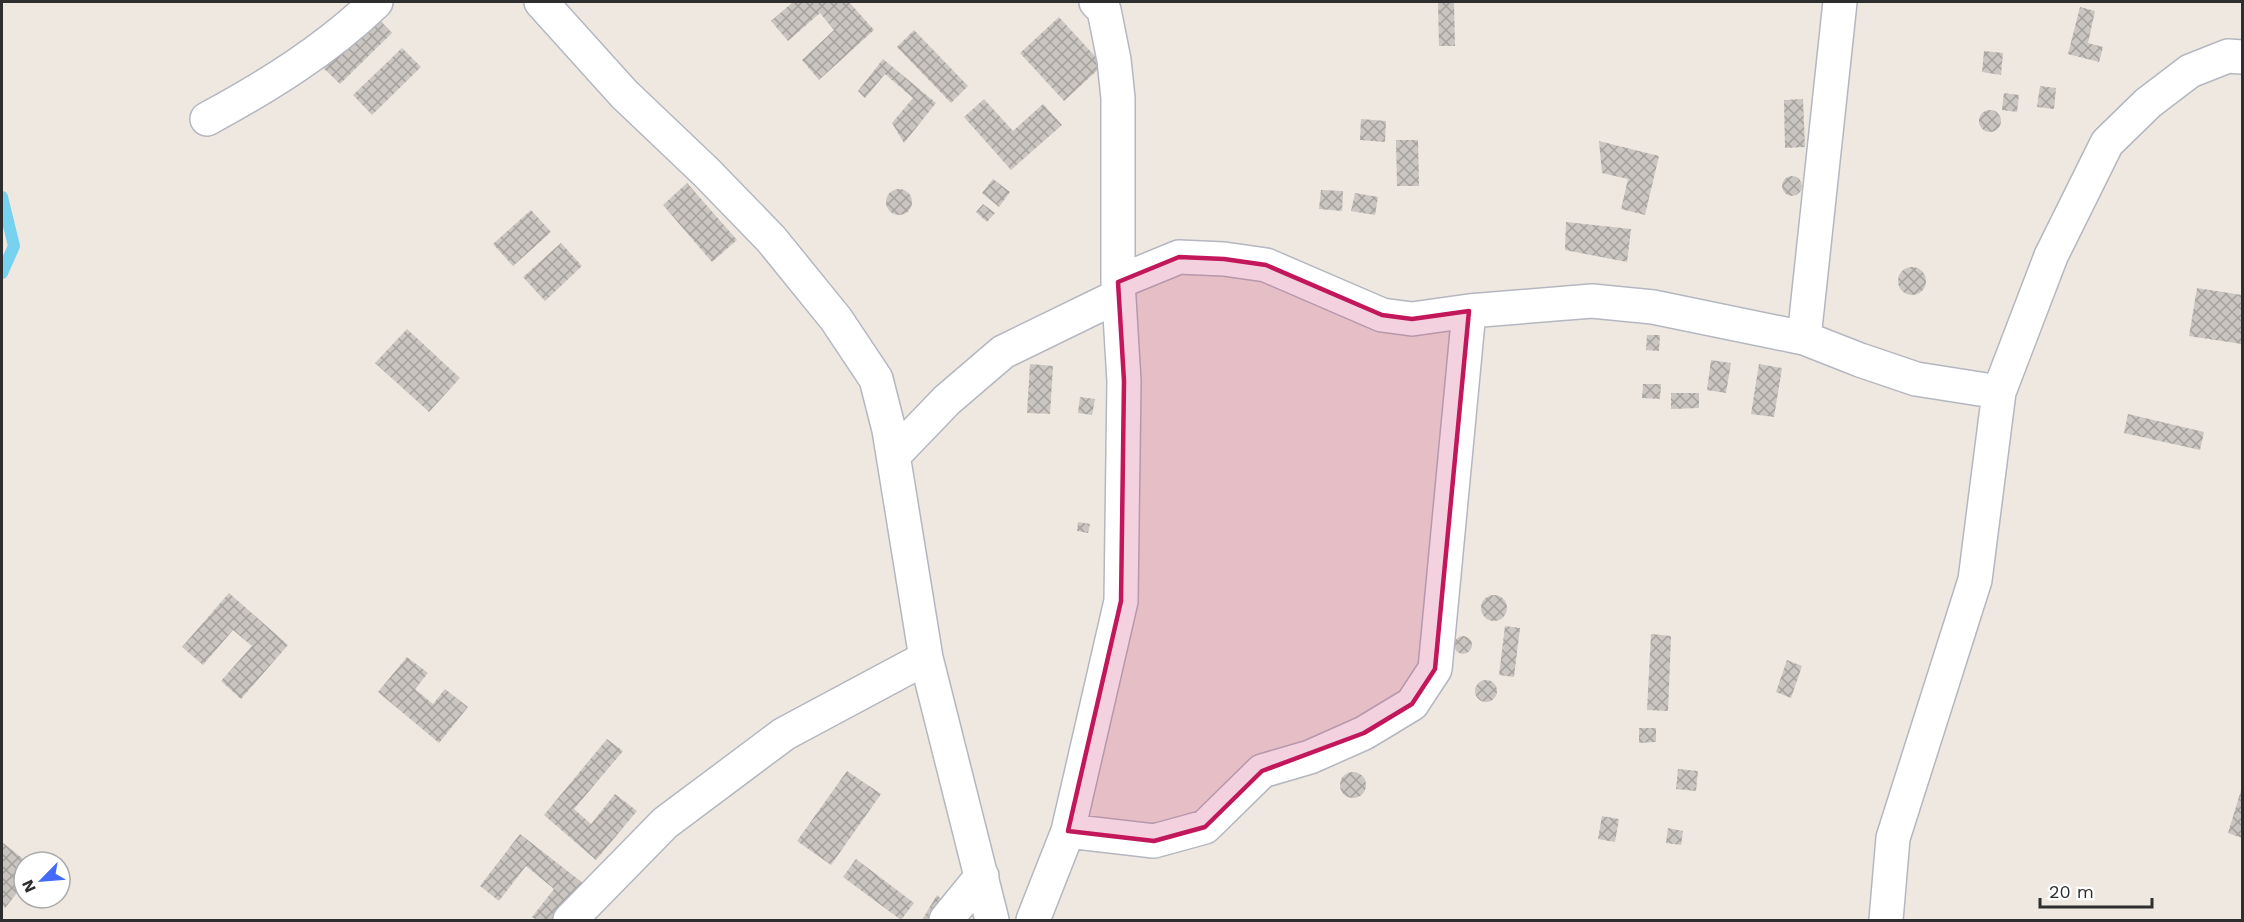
<svg xmlns="http://www.w3.org/2000/svg" width="2244" height="922" viewBox="0 0 2244 922" font-family="'Work Sans',sans-serif">
<defs>
<pattern id="building-cross-hatch" width="8" height="8" patternUnits="userSpaceOnUse" patternTransform="scale(1.5)"><rect width="8" height="8" fill="#cac5c0"/><path d="M0 0l8 8M0 8l8-8" fill="none" stroke="#a4a09c"/></pattern>
</defs>
<rect width="100%" height="100%" fill="#efe8e1"/>
<g fill="none" stroke-linecap="round" stroke-linejoin="round">
<path stroke="#76d2ee" stroke-width="12" d="M2 197 14 246 2 273"/>
</g>
<path fill="url(#building-cross-hatch)" d="M793 2H849L874 30 819 80 802 60 834 30 820 13 788 41 771 21Z
M1438 3H1454L1455 46H1439Z
M2080 7 2095 11 2088 43 2103 47 2099 62 2068 54Z
M372 12 392 33 340 84 319 64Z
M1059 17 1103 65 1064 101 1020 53Z
M914 30 968 86 951 103 897 47Z
M402 48 421 67 372 115 353 95Z
M1984 51 2003 53 2001 75 1982 72Z
M883 59 936 103 904 143 892 123 913 98 885 74 865 98 858 91Z
M2040 86 2056 88 2054 109 2037 107Z
M2004 93 2019 95 2017 112 2002 110Z
M984 99 1013 131 1043 104 1062 125 1011 170 964 117Z
M1803 99 1805 147 1785 148 1784 100Z
M1979 121a11 11 0 1 1 22 0a11 11 0 1 1-22 0Z
M1361 119 1386 121 1385 142 1360 140Z
M1396 140H1418L1419 186H1397Z
M1599 141 1659 156 1645 215 1621 209 1628 179 1602 173Z
M1782 186a10 10 0 1 1 20 0a10 10 0 1 1-20 0Z
M993 179 1010 192 999 207 982 193Z
M687 183 737 240 712 262 663 205Z
M886 202a13 13 0 1 1 26 0a13 13 0 1 1-26 0Z
M1321 190 1343 191 1342 211 1319 209Z
M1355 193 1378 197 1375 215 1351 211Z
M983 204 995 213 987 222 976 212Z
M531 210 551 232 513 266 493 244Z
M1566 222 1631 229 1627 262 1565 250Z
M561 243 582 266 545 301 523 277Z
M1898 281a14 14 0 1 1 28 0a14 14 0 1 1-28 0Z
M2197 288 2242 295V344L2189 336Z
M407 329 460 378 429 412 375 363Z
M1647 335H1660L1659 351 1646 350Z
M1711 360 1731 363 1726 393 1707 390Z
M1030 364 1053 366 1050 414 1027 413Z
M1759 364 1782 368 1774 417 1751 414Z
M1643 384H1661L1660 399 1642 398Z
M1671 393H1699V408L1671 409Z
M1080 397 1095 399 1092 415 1078 413Z
M2128 414 2204 432 2200 450 2124 433Z
M1078 522 1090 524 1088 533 1077 531Z
M229 593 288 645 241 699 221 681 252 646 233 630 203 665 182 647Z
M1481 608a13 13 0 1 1 26 0a13 13 0 1 1-26 0Z
M1505 626 1520 628 1514 677 1499 675Z
M1651 634 1671 636 1668 711 1647 710Z
M1454 645a9 9 0 1 1 18 0a9 9 0 1 1-18 0Z
M407 657 428 673 415 689 433 704 445 689 468 707 439 743 378 692Z
M1787 660 1802 666 1791 698 1776 692Z
M1475 691a11 11 0 1 1 22 0a11 11 0 1 1-22 0Z
M1639 728H1656V742L1639 743Z
M607 739 623 751 574 809 591 824 615 794 637 811 596 860 544 815Z
M1678 769 1698 771 1696 791 1676 789Z
M847 771 881 794 831 865 797 841Z
M1340 785a13 13 0 1 1 26 0a13 13 0 1 1-26 0Z
M2242 787V838L2228 833Z
M1602 816 1619 819 1615 842 1598 839Z
M1668 828 1683 831 1681 845 1666 843Z
M520 834 588 887 562 920H537L532 917 554 889 526 866 499 901 480 886Z
M2 842 27 862H24V884L5 908 2 904Z
M856 859 914 903 901 920 843 877Z
M937 895 961 918 958 920H922Z"/>
<g fill="none" stroke-linecap="round" stroke-linejoin="round">
<defs>
<path id="minor" d="M541 2 624 94 706 172 771 239 836 319 876 379 889 430 926 658 992 920
M207 119C268 86 326 50 376 2
M1118 282 1179 257 1224 259 1266 265 1382 315 1412 319 1469 311 1592 301 1653 307 1804 338 1860 360 1916 379 1999 392
M1804 338 1840 2
M894 455 947 400 1003 352 1118 296
M1068 831 1154 841 1205 827 1262 771 1310 757 1364 733 1412 704 1435 669 1469 311
M570 920 665 823 784 734 926 658
M946 920 982 876
M1033 920 1068 831 1121 601 1124 381 1118 282V98L1114 60 1104 10 1096 2
M1886 920 1893 838 1975 580 1999 392 2051 256 2107 143 2148 103 2190 71 2228 56 2242 57"/>
</defs>
<use href="#minor" stroke="#b4b7c0" stroke-width="36"/>
<use href="#minor" stroke="#fff" stroke-width="33"/>
</g>
<path fill="#c2185b" fill-opacity="0.2" stroke="#c2185b" stroke-width="4.5" stroke-linejoin="round" d="M1179 257 1224 259 1266 265 1382 315 1412 319 1469 311 1435 669 1412 704 1364 733 1262 771 1205 827 1154 841 1068 831 1121 601 1124 381 1118 282Z"/>
<rect width="2244" height="922" fill="none" stroke="#2e2e2e" stroke-width="6"/>
<g transform="translate(42 880) rotate(245)"><circle r="28" fill="#ffffff" stroke="#ababab" stroke-width="1.5"/>
<path d="M0-4.5L10 22L0 15L-10 22Z" fill="#446bf8"/>
<text y="-9" font-size="16" font-weight="bold" text-anchor="middle" fill="#2e2e2e">N</text>
</g>
<path d="M2040 898v9h112v-9" fill="none" stroke="#2e2e2e" stroke-width="3"/>
<text x="2049" y="898" font-size="18" fill="#2e2e2e" stroke="#ffffff" stroke-width="4.5" paint-order="stroke">20 m</text>
</svg>
